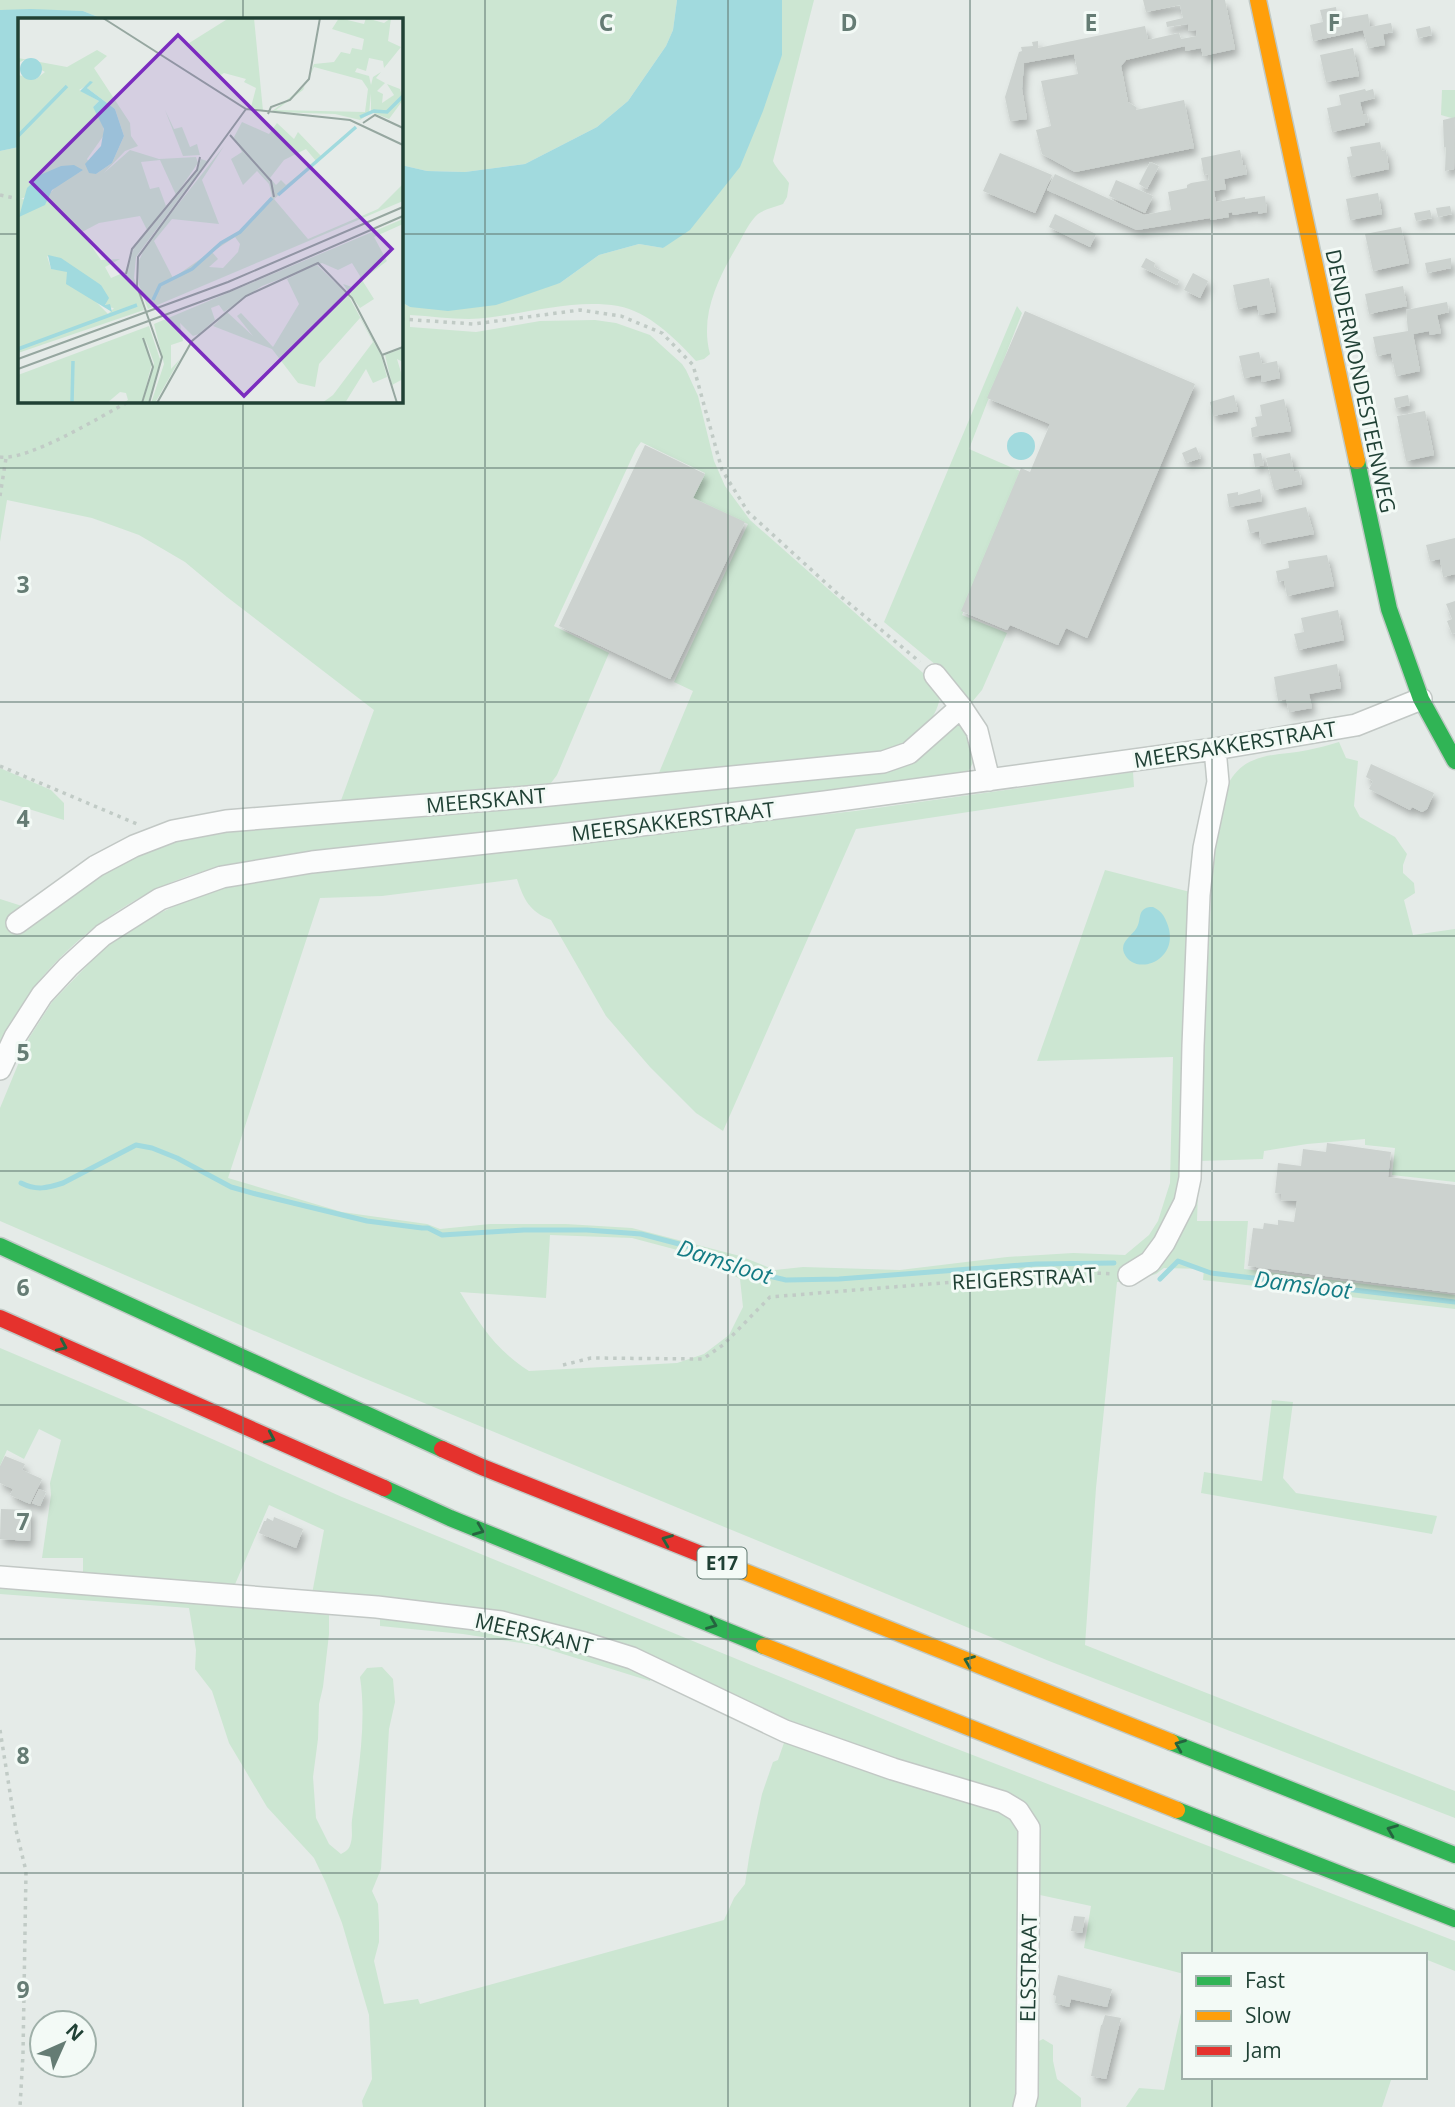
<svg xmlns="http://www.w3.org/2000/svg" width="1455" height="2107" viewBox="0 0 1455 2107" font-family="'Open Sans',sans-serif">
<defs>
<filter id="shadow"><feDropShadow dx="3.5" dy="6" stdDeviation="3.5" flood-color="#0004"/></filter>
</defs>
<rect width="100%" height="100%" fill="#e5ebe8"/>
<path fill="#cce6d2" fill-rule="evenodd" d="M0 0H677L673 30 666 46 628 101 597 127 525 164 465 172 427 171 401 165V19H103L83 11 0 10Z
M782 0H814L773 161C777 170 784 175 789 183L787 197 783 204C775 207 765 209 758 214 750 221 745 232 740 241 720 275 699 313 710 354L704 359 696 361C677 340 648 311 618 306 569 298 518 317 469 319 450 319 430 316 410 315V327L476 332 540 321 595 320 616 323 650 335 682 364 686 370 698 396 714 461 725 486 750 520 931 680 940 697C936 721 918 734 901 749L656 780 693 691 674 682 748 524 693 498 705 473 641 442 636 449 554 626 609 653 557 775 551 783 540 790 339 806 374 710 227 597 185 562 139 535 92 518 7 500 0 542V151L19 147V401H401V302L410 307 560 283 599 255 639 244 663 248 782 55Z
M1442 90H1455V119L1441 115Z
M1017 306 1022 313 969 449 1020 471 962 615 1007 633 982 690 972 702 942 670 884 622Z
M955 726H961L967 730C971 746 980 760 966 773L736 804 296 854C261 860 224 864 191 875 132 895 78 934 39 981 24 999 11 1024 0 1045V899L22 906 26 920 79 882 185 833 875 768Z
M1339 742 1346 758 1358 761 1354 806 1360 817 1395 837 1407 854 1403 865V873L1414 883 1415 893 1404 900 1413 935 1455 929V1182L1392 1175 1395 1148 1365 1145V1139L1307 1144 1264 1151 1263 1159 1199 1161 1197 1221H1248L1244 1269 1455 1295V1309L1203 1280 1204 1269 1164 1268 1156 1274 1129 1282H1117L1096 1488 1085 1645 1455 1791V1818L1049 1661 361 1377 0 1221V1108L29 1038 52 1002 106 946 133 926 181 903 218 889 257 879 855 811 1133 772 1134 787 856 829 723 1131 696 1113 650 1067 606 1016 551 920C529 911 524 900 517 879L382 896 320 898 228 1178 342 1212 427 1224 440 1229 490 1224H566L632 1228 740 1256 775 1270 803 1267 900 1270 1007 1257 1073 1253 1125 1255 1149 1235 1158 1221 1170 1183 1173 1057 1037 1061 1105 870 1194 893 1202 1056 1212 890 1209 881C1214 845 1213 775 1254 760 1271 753 1290 754 1308 750 1318 748 1329 745 1339 742ZM550 1235 632 1238 700 1256 740 1279 743 1307 729 1335 704 1354 677 1363 529 1371C495 1349 481 1326 460 1292L546 1298Z
M0 768 51 790 64 803V820L0 800Z
M0 1348 156 1414 342 1497 939 1742 1455 1941V1971L1425 1959V1955H1184V1974L1084 1948 1091 1906 1040 1895 1039 1858 1031 1821 853 1749 632 1653 312 1594 324 1530 269 1505 233 1589 83 1578V1558H42L51 1495 50 1483 61 1440 39 1429 24 1459 7 1450 0 1466Z
M1272 1400 1293 1402 1283 1478 1296 1493 1437 1516 1432 1534 1201 1493 1204 1472 1262 1481Z
M0 1585 329 1610V1634L323 1687 319 1704 318 1739 313 1777 316 1818 329 1844 341 1854C347 1851 350 1848 351 1842 353 1835 351 1827 352 1820 358 1773 367 1723 360 1677L367 1668 382 1667 393 1679 395 1702 389 1729 381 1869 372 1891 378 1904 379 1924V1942L374 1961 384 2004 418 1999 420 2004 724 1920 734 1898 745 1884 750 1851 762 1794 773 1762 778 1760 786 1737 1003 1810 1014 1821 1020 1835 1018 2066 1014 2107H363L362 2101 372 2079 369 2015 342 1923 326 1883 314 1858 267 1807 229 1743 212 1691 195 1669 196 1650 189 1608 0 1594Z
M380 1614 499 1629 653 1673 650 1681 534 1645 463 1634 380 1626Z
M1184 1999V2077H1392L1382 2107H1126L1139 2088 1164 2090Z
M1043 2039 1053 2045V2061L1057 2079 1081 2098V2107H1031L1037 2042Z"/>
<path fill="#a1dade" d="M677 0H782V55L763 111 740 167 690 230 663 248 639 244 599 255 560 283 496 305 448 311 410 307 401 302V165L427 171 465 172 525 164 597 127 628 101 666 46 673 30Z
M31 9 83 11 103 19H19V147L0 151V10Z
M1007 446a14 14 0 1 1 28 0a14 14 0 1 1-28 0Z
M1153 907C1161 911 1164 915 1167 923 1182 960 1135 978 1124 953 1119 940 1135 935 1138 925 1140 920 1139 914 1143 910 1147 907 1148 907 1153 907Z"/>
<g fill="none" stroke-linecap="round" stroke-linejoin="round">
<path stroke="#a1dade" stroke-width="5" d="M21 1183C37 1191 47 1188 63 1183L136 1145 152 1148 177 1158 231 1187 256 1194 367 1221 422 1228
M422 1228H428L442 1235 524 1230H587L641 1234 683 1245 769 1276 786 1280 839 1279 1036 1264 1114 1263
M1160 1279 1178 1261 1211 1273 1455 1302"/>
</g>
<path fill="#ccd2cf" filter="url(#shadow)" d="M1143 0H1225L1235 49 1203 56 1201 48 1185 51V46L1126 60 1121 66 1128 102 1136 107V110L1184 100 1194 148 1075 172 1042 154 1036 130 1051 126 1041 81 1078 74 1074 54 1024 63 1022 89 1027 119 1010 121 1005 97 1019 52 1022 51 1021 47 1033 46 1032 42 1038 41V48L1145 26 1148 40 1179 33 1181 39 1197 36 1196 30 1189 31 1188 24 1167 27 1166 22 1183 18 1180 5 1146 12Z
M1336 7 1338 19 1368 14 1370 27 1391 23 1393 32 1383 34 1385 45 1368 48 1363 30 1313 41 1310 25 1323 22 1320 10Z
M1430 26 1432 35 1418 38 1416 29Z
M1353 48 1359 76 1326 82 1320 55Z
M1365 89 1366 91 1373 89 1375 98 1360 102 1363 115 1367 114 1369 123H1365V125L1332 132 1327 108 1341 105 1339 95Z
M1455 117 1454 169 1445 171 1446 147H1444L1443 120Z
M1380 142 1382 151 1386 150 1389 169 1351 177 1347 157 1352 156 1350 147Z
M1240 150 1243 165H1245L1247 174 1224 179 1226 189 1214 191 1216 202 1245 197V199L1265 196 1267 212 1258 214V211L1233 215 1232 212 1228 213 1229 217 1211 220 1210 218 1137 230 1047 190 1055 174 1144 215 1171 210 1168 192 1187 188V185L1191 183 1209 180 1208 174 1204 175 1201 158Z
M1000 153 1052 175 1035 213 983 191Z
M1150 162 1159 166 1147 189 1139 184Z
M1116 180 1153 196 1145 213 1109 196Z
M1378 193 1382 214 1350 220 1346 199Z
M1450 206 1452 214 1438 217 1436 208Z
M1430 210 1432 218 1416 221 1414 213Z
M1055 214 1096 234 1090 247 1049 227Z
M1401 227 1409 263 1373 271 1365 234Z
M1146 258 1155 263 1154 267 1179 280 1177 285 1141 267Z
M1451 258V268L1427 273 1425 263Z
M1193 273 1208 281 1200 298 1184 290Z
M1269 278 1276 312 1259 315 1257 305 1238 309 1233 285Z
M1403 286 1407 306 1369 314 1365 294Z
M1447 302 1449 312 1437 315 1441 333 1430 335 1429 331 1413 334 1420 371 1396 376 1391 353 1377 356 1373 337 1408 331 1406 310Z
M1025 311 1195 384 1087 638 1066 628 1058 645 1010 625 1007 630 961 611 1021 468 1030 472 1050 424 987 398Z
M1259 352 1262 364 1277 361 1280 378 1262 382 1261 375 1244 378 1239 356Z
M1234 395 1238 411 1213 416 1210 402Z
M1408 395 1410 405 1396 408 1394 398Z
M1284 399 1291 431 1252 437 1251 428 1257 426 1255 417 1262 416 1260 405Z
M1425 411 1434 455 1406 461 1397 416Z
M645 445 705 474 693 498 745 522 670 679 559 626Z
M1196 447 1201 458 1186 463 1182 453Z
M1261 453 1264 465 1255 467 1253 454Z
M1290 453 1294 472 1299 471 1302 484 1274 490 1266 458Z
M1260 489 1262 501 1229 507 1227 494 1238 492V495Z
M1306 507 1314 534 1261 544 1259 531 1250 533 1247 520Z
M1455 538V574L1443 577 1440 559 1430 561 1426 545Z
M1327 555 1334 586 1287 596 1284 580 1278 582 1276 571 1289 568 1288 561Z
M1455 601V633L1452 634 1447 621 1452 619 1446 604Z
M1338 610 1344 640 1298 650 1294 634 1304 632 1301 618Z
M1337 664 1341 688 1309 694 1312 708 1289 712 1286 699 1278 701 1274 677Z
M1371 764 1434 793 1427 809 1422 812 1412 807 1410 810 1369 789 1373 781 1366 777Z
M1327 1143 1391 1152 1388 1177 1455 1185V1293L1248 1266 1253 1228 1263 1229 1264 1223 1278 1225V1220L1294 1222 1297 1201 1281 1200V1194L1275 1193 1278 1163 1301 1166 1303 1149 1326 1152Z
M5 1456 25 1464 22 1470 42 1479 30 1504 10 1495 13 1489 0 1483V1466Z
M39 1489 46 1492 40 1506 32 1503Z
M1 1509 31 1510 30 1541 0 1539Z
M274 1517 303 1529 296 1548 259 1533 264 1521H266L267 1518 273 1521Z
M1074 1916 1085 1917 1082 1933 1071 1931Z
M1058 1975 1112 1989 1107 2007 1071 1999 1069 2007 1055 2003 1056 1996 1053 1995Z
M1105 2015 1121 2018 1106 2079 1091 2076 1101 2025H1102Z"/>
<g fill="none" stroke-linecap="round" stroke-linejoin="round">
<defs>
<path id="street" d="M935 675 961 707 977 731 989 780
M17 923 96 866 134 846 173 831 226 821 540 796 883 762 909 753 961 707
M0 1069 15 1037 42 995 68 967 103 935 160 899 222 877 312 862 569 834 825 802 1215 749 1356 725 1421 699
M1129 1275 1150 1262 1164 1243 1185 1202 1190 1178 1193 1046 1199 895 1204 848 1218 782 1215 749
M0 1577 377 1607 501 1622 584 1643 632 1658 785 1731 893 1769 1003 1802 1018 1811 1029 1828 1027 2095 1024 2107"/>
<path id="fast" d="M1357 461 1389 609 1421 699 1455 761
M0 1246 442 1449
M384 1488 450 1518 764 1646
M1171 1742 1455 1855
M1177 1810 1455 1919"/>
<path id="slow" d="M1258 0 1357 461
M713 1559 1171 1742
M764 1646 1177 1810"/>
<path id="jam" d="M0 1318 384 1488
M442 1449 482 1467 713 1559"/>
</defs>
<use href="#street" stroke="#c2c8c5" stroke-width="24"/>
<use href="#fast" stroke="#c0c9c5" stroke-width="19"/>
<use href="#slow" stroke="#c0c9c5" stroke-width="19"/>
<use href="#jam" stroke="#c0c9c5" stroke-width="19"/>
<path stroke="#c1cbc6" stroke-width="3.5" stroke-dasharray="3.5 5" stroke-linecap="butt" d="M0 195 19 199
M401 319 474 324 580 310 621 316 662 333 693 365 722 470 748 512 839 595 920 662
M0 457C29 461 101 416 130 401
M0 496 6 458
M0 766 137 824
M563 1365 591 1358 703 1359 723 1345 770 1297 1077 1272 1113 1274
M0 1730 16 1830 26 1871 23 2054 20 2107"/>
<use href="#street" stroke="#fbfcfc" stroke-width="21"/>
<use href="#fast" stroke="#30b455" stroke-width="16"/>
<use href="#slow" stroke="#ff9f0a" stroke-width="16"/>
<use href="#jam" stroke="#e5322d" stroke-width="16"/>
</g>
<defs><path id="oneway-chevron" d="M-2-3.5L2.5 0L-2 3.5" fill="none" stroke-width="1.6" stroke-linecap="round" stroke-linejoin="round" transform="scale(1.75)"/></defs>
<g stroke="#25643f">
<use href="#oneway-chevron" transform="translate(62 1346) rotate(24)"/>
<use href="#oneway-chevron" transform="translate(270 1438) rotate(24)"/>
<use href="#oneway-chevron" transform="translate(479 1530) rotate(22)"/>
<use href="#oneway-chevron" transform="translate(667 1540) rotate(-158)"/>
<use href="#oneway-chevron" transform="translate(712 1624) rotate(22)"/>
<use href="#oneway-chevron" transform="translate(969 1661) rotate(-158)"/>
<use href="#oneway-chevron" transform="translate(1180 1745) rotate(-158)"/>
<use href="#oneway-chevron" transform="translate(1392 1830) rotate(-158)"/>
</g>
<path fill="none" stroke="#657c74" stroke-width="2" stroke-opacity="0.55" d="M243 0V19M485 0V2107M728 0V2107M970 0V2107M1212 0V1955M0 234H19M401 234H1455M243 401V2107M0 468H1455M0 702H1455M0 936H1455M0 1171H1455M0 1405H1455M0 1639H1455M0 1873H1455M1212 2077V2107"/>
<g text-anchor="middle" dominant-baseline="central" stroke-width="6" stroke-linejoin="round" paint-order="stroke">
<rect fill="#f3faf6" stroke="#5f786f" stroke-width="2" x="697.5" y="1547.5" width="49" height="31" rx="5"/>
<g font-size="19" font-weight="bold" fill="#204135">
<text x="722" y="1563">E17</text>
</g>
<g font-size="21" fill="#204135" stroke="#f3faf6">
<text transform="translate(1361 381) rotate(78)">DENDERMONDESTEENWEG</text>
<text transform="translate(1235 744) rotate(-9)">MEERSAKKERSTRAAT</text>
<text transform="translate(486 800) rotate(-5)">MEERSKANT</text>
<text transform="translate(673 821) rotate(-7)">MEERSAKKERSTRAAT</text>
<text transform="translate(1024 1278) rotate(-3)">REIGERSTRAAT</text>
<text transform="translate(534 1633) rotate(13)">MEERSKANT</text>
<text transform="translate(1028 1968) rotate(-89)">ELSSTRAAT</text>
</g>
<g font-size="23" font-style="italic" fill="#137b84" stroke="#f3faf6">
<text transform="translate(725 1261) rotate(18)">Damsloot</text>
<text transform="translate(1303 1284) rotate(7)">Damsloot</text>
</g>
</g>
<g transform="translate(18 18)">
<rect width="385" height="385" fill="#e5ebe8"/>
<path d="M211 0H236L245 93 233 89 238 70 226 64 228 61 206 55 201 58 168 27ZM321 0 346 6 348 0 366 5 373 0 370 23 383 29 366 50 365 43 351 40 348 53 339 50 337 54 351 58 353 67 355 59 363 54 358 60 367 65 359 73 365 76 364 85 376 77 369 66 382 71 385 82 371 101 353 94V75L351 96 342 102 317 96 253 94 287 68 296 46 316 44 323 34 332 36 334 30 344 32 346 21 314 11ZM296 49 344 62 350 71 347 94 258 92 285 72ZM79 32 89 38 76 50 112 105 113 118 120 128 107 133 86 155 112 132 141 141 178 139 180 145 158 177 142 142 123 144 132 171 141 169 148 188 129 212 122 198 81 205 64 214 83 242 102 241 87 249 93 260 107 254 116 230 179 154 183 141 189 143 118 239 116 260 126 292 0 335V57L18 61 27 54 6 42 0 45V40L49 49ZM74 64 69 70 97 91 106 118 94 145 78 156 69 141 86 117 85 101 75 89 81 83 61 72ZM65 152 38 168 26 183 3 181ZM29 238 83 267 88 289 96 290 90 296 47 252 33 251ZM147 92 156 111 164 109 172 129 179 126 182 137 165 138ZM224 104 251 116 259 105 276 121 280 114 303 138 317 127 256 181 290 221 360 191 385 166V183L130 291 121 267 120 245 128 227 206 128 184 162 201 206 154 201 136 223 155 260 220 215 254 178 251 166 239 153 225 167 213 141 224 134 216 119ZM288 131 298 143 268 167 263 162 258 167 252 160 266 142ZM217 219 222 226 220 234 205 250 191 249 200 241 194 234ZM385 201V206L356 219 369 243 344 262 356 281 342 290 325 266 337 270 341 265 342 258 334 245 320 252 304 245 244 268 206 294 201 287 193 290 197 302 181 316 175 318 162 305 165 323 153 327V351L162 341 137 385H133L146 346 136 306ZM298 246 330 277 363 337 369 359 355 365 348 351 327 385H304L315 377 355 324 342 300 301 346 297 369 280 365 254 331 195 308 209 294 235 318 219 298 223 295 255 329 281 286 269 261ZM131 308 143 344 130 385H125L136 345 127 320 134 345 124 385H105L110 382 108 375 102 374 89 385H0V357ZM385 330V344L379 341 385 361 374 367 367 337Z" fill="#cce6d2" fill-rule="evenodd"/>
<path d="M2 51a11 11 0 1 1 22 0a11 11 0 1 1-22 0ZM72 63 75 64 69 70 97 91 106 118 94 145 78 156 71 155 67 146 83 128 86 111 75 89 81 83 62 73ZM43 148 56 147 65 152 34 172 27 187 1 199 9 170 22 157ZM30 237 43 240 83 267 91 280 87 287 92 286 94 294 48 266 49 254 33 251Z" fill="#a1dade"/>
<path fill="none" stroke="#a1dade" stroke-width="3.5" d="M342 99 356 93 369 94 385 78M0 118 49 68M260 177 338 109M135 282 142 267 174 251 203 225 222 214 254 180M0 331 119 287M54 385 55 343"/>
<path fill="none" stroke="#96a7a0" stroke-width="2" d="M85 0 228 91 332 102 385 127M250 96 253 89 272 82 291 61 302 0M345 105 357 97 385 110M212 117 253 163 256 179M108 256 114 231 179 152 182 139M364 337 385 329M0 341 210 264 385 189M0 351 212 273 385 198M124 385 135 349 125 320M131 385 144 339 119 268 120 239 228 91M139 385 174 323 228 278 300 245 334 280 364 337 379 385"/>
<path fill="#7b2cbf" fill-opacity="0.15" stroke="#7b2cbf" stroke-width="3.5" d="M160 17 374 231 226 378 13 164Z"/>
<rect width="385" height="385" fill="none" stroke="#204135" stroke-width="3.5"/>
</g>
<g font-size="23" text-anchor="middle" font-weight="bold" fill="#657c74" stroke="#f3faf6" stroke-width="6" stroke-linejoin="round" paint-order="stroke">
<text x="606" y="31">C</text>
<text x="849" y="31">D</text>
<text x="1091" y="31">E</text>
<text x="1334" y="31">F</text>
<text x="23" y="593">3</text>
<text x="23" y="827">4</text>
<text x="23" y="1061">5</text>
<text x="23" y="1296">6</text>
<text x="23" y="1530">7</text>
<text x="23" y="1764">8</text>
<text x="23" y="1998">9</text>
</g>
<rect x="1182" y="1953" width="245" height="126" fill="#f3faf6" stroke="#9fb0a9" stroke-width="2"/>
<rect x="1196" y="1976" width="35" height="10" fill="#30b455" stroke="#9fb0a9" stroke-width="2"/>
<text x="1245" y="1988" font-size="21" fill="#204135">Fast</text>
<rect x="1196" y="2011" width="35" height="10" fill="#ff9f0a" stroke="#9fb0a9" stroke-width="2"/>
<text x="1245" y="2023" font-size="21" fill="#204135">Slow</text>
<rect x="1196" y="2046" width="35" height="10" fill="#e5322d" stroke="#9fb0a9" stroke-width="2"/>
<text x="1245" y="2058" font-size="21" fill="#204135">Jam</text>
<g transform="translate(63 2044) rotate(45)"><circle r="33" fill="#f3faf6" stroke="#9fb0a9" stroke-width="2"/>
<path d="M0-5L12 26L0 18L-12 26Z" fill="#657c74"/>
<text y="-10" font-size="19" font-weight="bold" text-anchor="middle" fill="#204135">N</text>
</g>
</svg>
